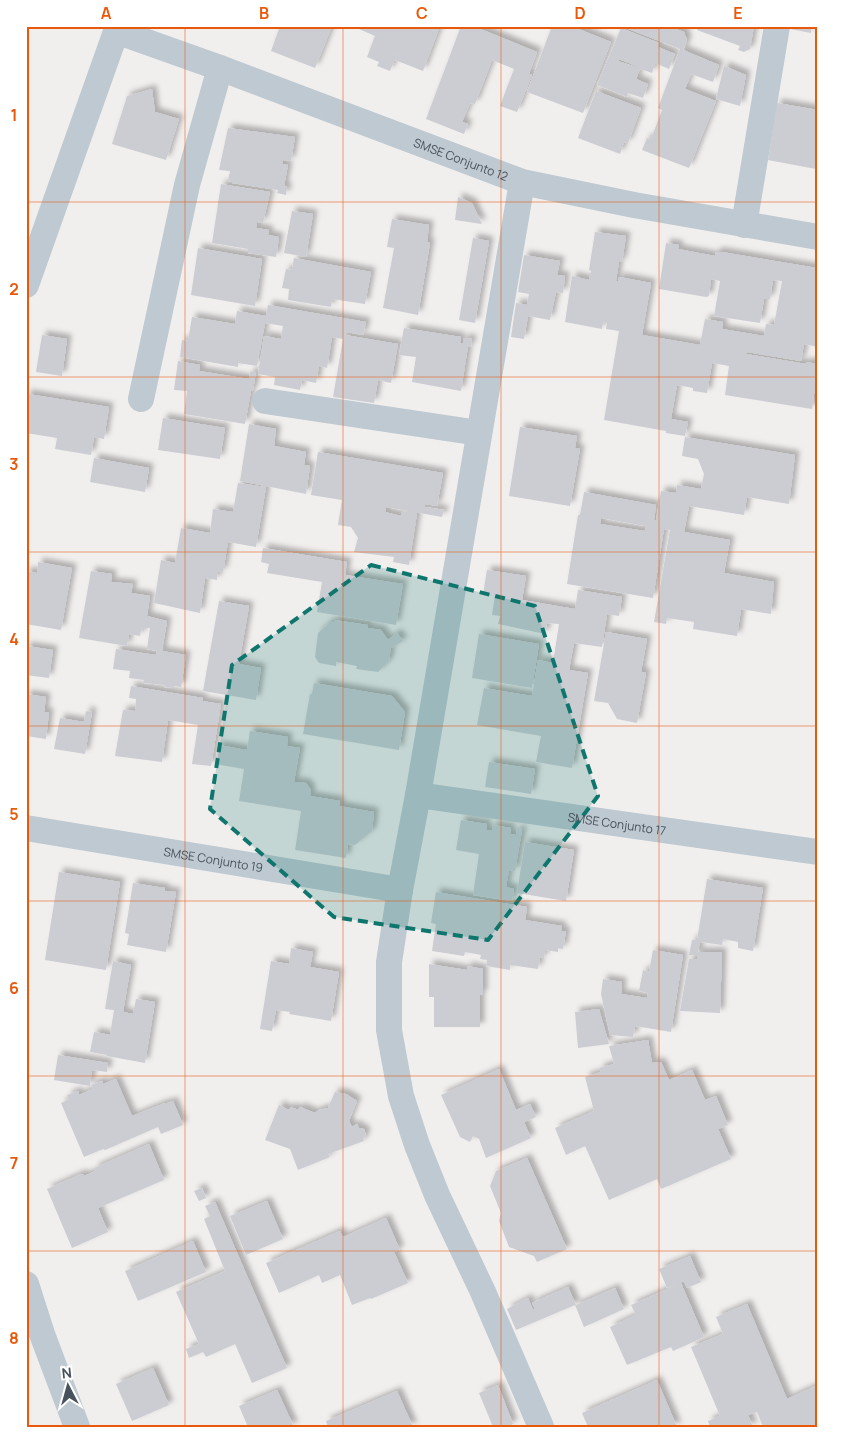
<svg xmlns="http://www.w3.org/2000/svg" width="844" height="1453" viewBox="0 0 844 1453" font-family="Manrope,sans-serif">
<defs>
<filter id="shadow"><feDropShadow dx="4.5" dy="-4.5" stdDeviation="2.5" flood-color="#0004"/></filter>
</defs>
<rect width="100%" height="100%" fill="#f1eeee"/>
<path fill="#cbcdd3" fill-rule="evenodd" filter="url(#shadow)" d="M280 26H332L315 68 271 51Z
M352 26H408L390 71 377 66 379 62 367 57 375 36Z
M409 26H440L423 71 395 60Z
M461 26H473L537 52 529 74 532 75 517 112 500 106 514 69 492 60 475 104 470 103 462 122 468 124 464 134 426 119Z
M552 26H571L611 42 583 113 527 92Z
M621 26H668L684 32 687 40 683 50 719 65 713 82 691 74 685 89 716 101 689 168 642 150 647 138 651 139 662 110 658 108 680 49Z
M698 26H754L750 49 744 52 738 50 740 46 697 30Z
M791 26H818V30L811 28V33L790 29Z
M621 28 659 43 658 47 675 54 669 69 655 63 652 73 640 69 636 79 648 84 643 98 628 93 627 97 597 85ZM619 59 636 66V67L618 61Z
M724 66 746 75 740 106 716 99Z
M152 89 155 112 179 119 166 160 112 144 127 96Z
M596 91 641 108 628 143 624 142 620 154 578 138Z
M777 103 818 110V158L816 169 768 160Z
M228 128 295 137 291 161 283 160 282 164 288 165 284 186 287 187 286 195 277 193 278 190 232 183V182L228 181 230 171 219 170Z
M221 184 270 192 263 223 257 222 256 228 269 230 268 235 279 237 276 257 248 253V249L212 243Z
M458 197 472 203 482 224 455 220Z
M292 211 313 214 306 257 284 253Z
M392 219 429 225 427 242 430 243 418 315 383 308 394 248 387 247Z
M595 232 626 236 622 262 619 261 616 281 618 282 619 277 651 283 642 335 700 345 705 319 723 322 722 329 764 336 766 324 774 325 782 281 773 280 770 299H764L760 323 714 316 720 281 711 279 709 296 706 297 659 289 666 243 679 245 678 249 715 256 716 252H722L817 268 815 277H818V347L804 344 801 361 747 352 746 354 806 364V362L818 364 812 409 725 395 729 366 712 363 707 393 693 391V388L677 385 671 419 688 422 685 436 666 433V431L604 420 619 331 606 329 607 323 603 322 602 329 565 322 572 276 589 280 591 271 589 270Z
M473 238 489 241 475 323 459 320Z
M198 248 262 259 255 306 191 295Z
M524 255 560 261 557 275 565 276 563 293 556 292 550 320 528 316 524 339 511 337 516 303 527 305 529 294 518 292Z
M294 258 371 272 365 304 332 299 331 307 288 300 289 289 282 288 286 269 292 270Z
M268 305 366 322 363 335 346 332 345 335 398 344 391 383 378 380 374 403 333 397 343 339 332 337 327 368 319 366 316 383 302 380 300 390 274 385 275 377 258 374 264 336 281 339 283 326 265 323 257 366 238 363V367L180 357 182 340 188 341 192 317 235 324 237 311 266 316Z
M404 328 461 337 460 343 463 344 464 338 472 339 471 347 468 346 461 391 412 382 416 357 399 355Z
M42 335 67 339 62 376 36 372Z
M178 361 200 365 199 371 249 379 250 372H256L253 390 251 391 245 424 184 414 187 391 174 390Z
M28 394 109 407 104 439 94 437 91 455 55 449 57 438 26 433V395Z
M163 418 225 428 220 459 158 450Z
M249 424 276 429 274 446 306 452 304 465 310 466 306 494 240 481Z
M520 427 577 436 575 448 580 449 570 506 509 496Z
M685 437 795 455 789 504 747 497 744 515 689 506 684 532 730 540 724 573 774 582 771 614 741 609 737 636 693 629 694 622 667 618 666 624 654 622 670 530 664 529 653 598 567 584 578 515H580L584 492 656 505 654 520H656L661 491 676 493 677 485 701 489 704 474 698 459 682 456ZM601 518 645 526V531L600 524Z
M318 452 443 473 437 506 425 504V507L444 510 442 517 386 507 385 512 401 516V511L417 513 409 565 393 562 394 557 354 552 358 538 351 527 338 525 342 500 311 495Z
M94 458 149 468 145 492 90 482Z
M238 483 266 487 256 547 228 542 223 572 218 571 217 580 205 578 200 613 154 603 161 560 175 563 181 528 210 533 213 509 233 512Z
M263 548 347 562 345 575 403 584 396 625 317 612 322 582 267 573 269 564 261 562Z
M38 562 72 568 61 630 26 624V571L37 573Z
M487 570 526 576 522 600 575 609 578 590 622 597 619 616 607 614 602 647 574 643 569 670 588 673 572 768 536 762 541 736 477 725 484 688 532 696 538 660 553 663 559 624 547 623 545 634 498 624 500 616 492 615 495 596 483 594Z
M91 571 112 574 111 582 133 584 131 593 150 596 147 616 167 621 162 651 186 655 181 687 174 686V688L164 687 165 685 144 683V680L129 678 130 671 113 669 116 649 156 655 157 651 147 649 150 628H145L144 631 141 630 140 636 129 634 127 646 79 638Z
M219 601 249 606 239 664 261 668 256 700 203 691Z
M334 620 368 625V628L381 630 388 640 397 633 403 641 392 648 391 646 389 661 378 672 356 669 357 666 336 662V666L319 663 315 657 318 633 330 622 334 623Z
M606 632 647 639 641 672 646 673 637 723 617 719 608 703 594 701Z
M479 634 539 644 532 688 472 678Z
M26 646 53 650 49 678 26 675Z
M314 683 392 696 405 712 399 750 303 734 310 694H312Z
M131 686 203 698 202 701 221 704 211 766 192 764 198 725 168 720 162 762 115 756 123 710 135 711 136 699 129 698Z
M26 694 46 697 44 712H49L46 739 26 736Z
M86 711 92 712 85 754 54 749 60 718 84 722Z
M250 731 288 737 287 746 300 748 294 782 306 783 311 790 310 796 340 801 339 806 374 812 372 831 355 845 348 844 346 858 295 850 301 811 239 801 244 769 215 764 218 745 247 750Z
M489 762 535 769 531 794 485 787Z
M461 820 487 824 486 830 492 831 493 825 511 828 510 834 516 835 517 829 522 830 515 871 509 870 506 887 514 889 512 901 473 895 479 854 456 850Z
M525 842 574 850 566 901 517 893Z
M59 872 120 882 106 970 45 960Z
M707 879 763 888 753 951 738 948V942L723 939 722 945 700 942 698 952H722L720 1013 680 1011 689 959H697V955H689L692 940H697Z
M133 883 165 888V891L176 892 166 952 127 945 129 934 125 933Z
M436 892 527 907 525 920 562 926 561 931H566L563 949 558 948V952L545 950 544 958 540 957 538 969 510 965V970L486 966 487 960 480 959 481 955 465 952 464 956 432 951 436 924 431 923Z
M291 948 313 952 310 967 339 972 331 1021 289 1014 290 1012 276 1010 272 1031 260 1029 271 961 289 964Z
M653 950 683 955 671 1032 635 1026 633 1037 610 1035 601 994 603 979 622 982 621 994 647 998 648 993 639 991 643 970 649 972Z
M113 961 131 965 123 1012 133 1014 136 999 155 1002 145 1063 107 1056V1055L90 1052 94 1032 110 1035 114 1010 105 1009Z
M429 964 467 970V966L483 969V994L480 995V1027H434V997H429Z
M599 1009 609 1044 578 1048 575 1012Z
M648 1040 652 1063 661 1062 669 1080 692 1070 705 1100 716 1096 728 1125 718 1129 731 1159 661 1189 657 1179 609 1200 585 1146 566 1155 555 1128 594 1111 585 1077 601 1072 599 1068 614 1064 609 1046Z
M58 1055 108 1063 107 1072 92 1070 90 1086 54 1080Z
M499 1069 516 1110 530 1104 536 1117 524 1122 531 1138 486 1158 479 1139 473 1136 470 1142 460 1137 441 1095Z
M116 1079 132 1116 165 1103V1104L173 1101 183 1125 161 1134 158 1127 105 1150 103 1149 84 1157 61 1103 69 1099 67 1095 78 1091 79 1095 93 1089 91 1085 102 1081 103 1084Z
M335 1092 346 1094 357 1101 349 1121 352 1127 357 1124 359 1128 364 1129 366 1135 363 1139 364 1141 328 1154 330 1157 298 1170 290 1149 265 1140 279 1105 289 1110 291 1107 298 1110 300 1107 315 1113 319 1110 328 1108Z
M149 1144 164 1180 98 1208 108 1232 72 1248 47 1189 81 1174H83L84 1176 96 1171 94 1168Z
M527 1158 567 1249 537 1262 534 1256 509 1247 499 1221 501 1213 490 1186 496 1171Z
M202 1188 206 1198 199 1201 194 1191Z
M267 1201 283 1239 246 1255 230 1216Z
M215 1202 287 1368 252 1383 235 1344 206 1357 203 1352 189 1358 186 1349 199 1344 176 1292 225 1271 204 1219 210 1216 205 1206Z
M386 1218 400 1250 394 1252 408 1283 371 1299 370 1298 352 1305 340 1275 322 1283 319 1275 279 1293 266 1263 340 1231 343 1237Z
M193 1241 206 1272 138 1301 125 1271Z
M690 1256 701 1282 687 1288 684 1281 667 1288 659 1269Z
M681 1283 704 1337 673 1351 671 1347 627 1365 610 1327 636 1315 631 1305Z
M568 1287 576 1305 615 1288 624 1309 584 1327 575 1305 516 1330 507 1309 528 1298 533 1310 535 1309 532 1303Z
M747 1304 787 1399 818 1385V1427H763L757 1412 748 1415 753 1427H710L708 1421 720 1416 691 1347 723 1334 716 1317Z
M153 1368 169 1405 132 1421 116 1384Z
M657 1380 677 1427H588L582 1413Z
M498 1385 513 1424 507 1427H493L479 1393Z
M277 1390 294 1427H248L239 1406Z
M397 1391 413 1427H328L326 1421Z"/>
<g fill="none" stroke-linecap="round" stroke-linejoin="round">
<g stroke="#bec9d1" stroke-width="26">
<path id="s1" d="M116 31 220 68 522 182 634 205 818 237"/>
<path d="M522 182 418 795 400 890 389 962V1030L401 1096 417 1145 437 1195 483 1292 541 1427"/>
<path d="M744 225 777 26"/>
<path d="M26 285 118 26"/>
<path d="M141 399 187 185 220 68"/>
<path d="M265 401 479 433"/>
<path id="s2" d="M418 795 818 852"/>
<path id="s3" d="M26 828 400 890"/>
<path d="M26 1284 42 1334 77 1427"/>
</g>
</g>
<path fill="#0f766e" fill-opacity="0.2" stroke="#0f766e" stroke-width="4" stroke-dasharray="10 6" stroke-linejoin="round" d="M371 565 535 606 598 796 488 940 334 917 210 809 232 665Z"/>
<path fill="none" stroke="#e8590c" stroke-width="1" stroke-opacity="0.55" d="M185 26V1427M343 26V1427M501 26V1427M659 26V1427M26 202H818M26 377H818M26 552H818M26 726H818M26 901H818M26 1076H818M26 1251H818"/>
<g text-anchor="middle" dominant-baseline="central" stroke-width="4" stroke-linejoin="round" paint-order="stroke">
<g font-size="12" fill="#46515c" stroke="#fff">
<text stroke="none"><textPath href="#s1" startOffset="368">SMSE Conjunto 12</textPath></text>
<text stroke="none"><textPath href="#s2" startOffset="201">SMSE Conjunto 17</textPath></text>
<text stroke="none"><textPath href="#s3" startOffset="190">SMSE Conjunto 19</textPath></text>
</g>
</g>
<rect width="844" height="1453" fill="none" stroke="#ffffff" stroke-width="55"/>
<g transform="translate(68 1386) rotate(354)" stroke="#ffffff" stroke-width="4" paint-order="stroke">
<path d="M0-4L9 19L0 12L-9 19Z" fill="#46515c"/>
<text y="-8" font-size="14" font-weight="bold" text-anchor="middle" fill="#46515c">N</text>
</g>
<rect x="28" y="28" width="788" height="1398" fill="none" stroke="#e8590c" stroke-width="2"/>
<g font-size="16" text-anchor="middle" font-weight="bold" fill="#e8590c">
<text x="106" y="19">A</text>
<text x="264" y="19">B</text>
<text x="422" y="19">C</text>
<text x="580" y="19">D</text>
<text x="738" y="19">E</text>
<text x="14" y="121">1</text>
<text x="14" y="295">2</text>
<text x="14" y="470">3</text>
<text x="14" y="645">4</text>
<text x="14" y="820">5</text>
<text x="14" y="994">6</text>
<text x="14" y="1169">7</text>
<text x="14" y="1344">8</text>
</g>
</svg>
